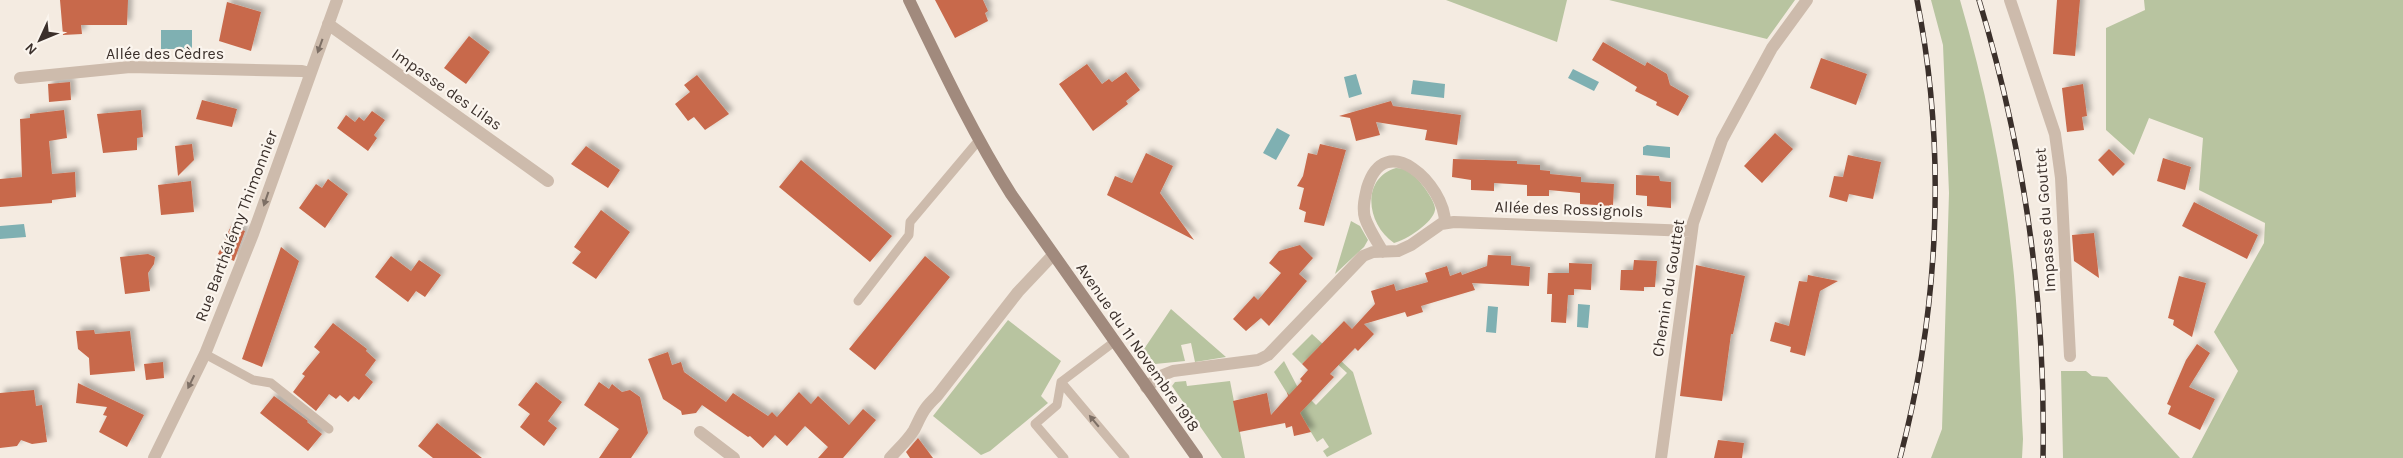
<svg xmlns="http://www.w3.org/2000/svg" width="2403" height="458" viewBox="0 0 2403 458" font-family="Karla,sans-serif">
<defs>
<filter id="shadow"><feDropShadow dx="4.5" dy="-4.5" stdDeviation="2.5" flood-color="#0004"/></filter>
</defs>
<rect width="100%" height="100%" fill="#f4ebe1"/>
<path fill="#b8c4a0" d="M1446 0H1567L1557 42Z
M1609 0H1795L1767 39Z
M1931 0H1960C1986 89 2005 183 2014 276 2019 330 2020 384 2023 439L2022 458H1931L1942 429 1949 193 1943 45Z
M2144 0H2403V458H2192L2238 371 2214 332 2264 243 2265 223 2199 190 2203 138 2149 118 2134 155 2106 130V28L2145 10Z
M1396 168C1400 168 1404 169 1407 170 1415 173 1437 202 1435 210 1433 223 1406 240 1394 243 1367 225 1360 179 1396 168Z
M1351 221 1360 226 1368 240 1364 247 1335 274Z
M1171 309 1226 357 1195 362 1191 343 1181 345 1185 361 1155 364 1144 349Z
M1008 320 1061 361 1041 396 1048 403 990 451 981 455 933 416Z
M1312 334 1353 372 1372 434 1327 457 1323 451 1329 447 1323 438 1317 442 1274 372 1284 361 1297 386 1316 405 1347 373 1319 347 1302 364 1292 354Z
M2061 371H2086L2092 376 2107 377 2180 458H2063Z
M1186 381 1187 386 1230 381 1245 458H1222L1172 386 1175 382Z"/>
<path fill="#7fb0b2" d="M161 30H192V49H161Z
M1573 69 1599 82 1594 91 1568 78Z
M1356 74 1362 94 1349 98 1344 77Z
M1413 80 1445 84 1444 98 1411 94Z
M1277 128 1290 135 1276 160 1263 153Z
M1647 145 1670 147V158L1643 155V147Z
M24 224 26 237 0 239V226Z
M1578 304 1590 305 1588 328 1577 327Z
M1488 306 1498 307 1496 333 1486 332Z"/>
<path fill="#c8694b" filter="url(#shadow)" d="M60 0H128L127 25H81L82 34 63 35Z
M935 0H983L988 11 985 13 988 21 955 38Z
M2057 0H2080L2075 56 2053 54Z
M227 2 261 12 251 51 219 41Z
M469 36 490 52 466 84 444 68Z
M1603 42 1645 66 1647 62 1667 74 1670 85 1689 96 1678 116 1656 105 1657 102 1635 91 1637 87 1592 60Z
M1821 58 1867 74 1856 105 1810 88Z
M1087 64 1102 84 1109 79 1112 82 1126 72 1140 90 1126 101 1128 104 1093 131 1059 84Z
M697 75 729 114 705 130 694 117 688 121 675 104 690 92 684 85Z
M70 82 71 100 49 102 48 84Z
M2083 84 2087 116 2082 117 2084 130 2067 132 2062 88Z
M202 100 237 109 232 127 196 119Z
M1391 101 1393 106 1461 115 1457 145 1425 140 1427 130 1376 122 1380 135 1356 141 1350 118 1339 116Z
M64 110 67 138 49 141 52 174 75 172 76 197 52 200V203L0 207V179L22 177 20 119 30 118V114Z
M141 110 143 137 137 138V150L103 153 97 114Z
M372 111 385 120 374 135 377 138 368 151 337 128 346 115 355 122 359 117 364 121Z
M1775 133 1793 149 1762 183 1744 166Z
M192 144 194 160 178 176 175 146Z
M1320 144 1346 150 1324 226 1304 222 1306 212 1299 209 1304 188 1297 186 1303 176 1308 153 1317 155Z
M586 146 620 170 608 188 571 164Z
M2109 149 2125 164 2113 176 2098 160Z
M1146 153 1173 166 1160 193 1194 240 1107 195 1115 176 1132 183Z
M1848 155 1881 162 1873 199 1849 194 1847 202 1829 197 1834 176 1843 177Z
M2163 158 2191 167 2185 190 2157 181Z
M1453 159 1517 161V164L1540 165V170L1550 171V174L1581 177V182L1614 184 1613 206 1580 204V191V193L1549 190V196H1527V185L1494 183V191L1471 190V180L1452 177Z
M801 160 892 236 870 262 779 187Z
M1636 175 1659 176 1660 181 1671 182V208L1647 206V196L1636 195Z
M328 179 348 194 325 228 299 208 316 184 322 188Z
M191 181 194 212 161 215 158 185Z
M2194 202 2258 235 2247 259 2182 226Z
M601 210 630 232 596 279 572 263 581 252 574 247Z
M231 226 245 231 234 261 218 254Z
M2094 233 2099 278 2074 261 2072 235Z
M1300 245 1313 258 1299 274 1307 281 1269 326 1261 318 1246 331 1233 319 1254 296 1258 300 1281 273 1269 263 1279 251Z
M281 247 299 261 262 367 242 359Z
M148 254 155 257 154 264 148 273 150 291 125 294 120 257Z
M1488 255 1511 256V265L1530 267 1529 286 1472 283 1475 290 1421 306 1423 312 1407 317 1405 312 1364 324 1374 334 1358 351 1355 348 1330 374 1334 377 1300 413 1311 432 1294 436 1292 426 1286 428 1285 423 1239 432 1233 401 1267 393 1271 415 1288 396 1287 392 1289 395 1302 381 1300 379 1308 370 1302 364 1344 321 1352 329 1375 304 1371 291 1394 284 1396 291 1428 282 1425 273 1447 266 1450 276 1461 272 1462 275 1487 266Z
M391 256 411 271 419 260 441 275 425 297 416 291 408 302 375 277Z
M925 256 950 277 875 370 849 349Z
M1634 260 1657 261 1655 287H1644V291L1620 290 1621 270H1633Z
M1569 263 1592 264 1591 290 1574 289V295H1568L1566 323 1551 322 1552 294H1547L1548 273H1569Z
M1696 265 1745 276 1733 334H1731L1722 401 1680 396Z
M1808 275 1838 281 1820 291 1805 356 1790 352 1791 347 1770 341 1775 322 1789 326 1799 281 1807 282Z
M2179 276 2206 283 2192 337 2173 325 2174 320 2168 318Z
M333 323 367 349 366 351 376 360 365 375 373 382 359 400 354 396 348 402 340 395 336 399 329 394 316 411 293 392 305 376 302 374 320 352 314 347Z
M94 330 95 334 130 331 135 371 90 375 89 358 78 349 76 331Z
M2197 344 2210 353 2189 387 2215 399 2200 430 2168 414 2171 406 2167 404 2186 360Z
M668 352 672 365 681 362 684 372 726 402 733 393 768 416 772 412 777 417 799 392 811 404 818 396 849 425 863 409 876 420 843 458H818L828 447 805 426 787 446 775 435 763 448 750 436 748 437 702 405 696 413 682 415 681 411 663 399 648 359Z
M163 362 164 378 146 380 144 364Z
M536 382 562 402 548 421 557 428 544 446 520 427 530 414 518 405Z
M599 382 609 389 612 384 622 392 630 390 640 397 648 433 631 458H599L619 429 584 405Z
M78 383 144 415 127 447 99 432 107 416 103 415 107 407 76 403Z
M34 390 36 406 42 405 47 442 32 444 21 440 17 446 0 448V393Z
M274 396 308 421 307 422 322 434 308 451 260 413Z
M437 423 482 458H433L418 446Z
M918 438 933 458H910L906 452Z
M1718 440 1744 443 1742 458H1714Z"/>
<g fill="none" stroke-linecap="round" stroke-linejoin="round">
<path stroke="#cdbbac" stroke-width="9" d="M858 301 909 235 910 222 979 140
M205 354 253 380 271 383 329 429
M1061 382 1125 458
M1064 458 1035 424 1057 405 1061 382 1114 342"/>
<path stroke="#cdbbac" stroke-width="12" d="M2010 0 2055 134 2061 178 2070 356
M328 24 548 181
M20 78 130 67 302 71 310 73
M1383 252C1377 241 1369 230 1365 218 1362 208 1365 197 1367 188 1385 127 1445 185 1445 223
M1146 387 1163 375 1173 371 1258 360 1268 355 1363 256 1373 252 1398 251 1411 245 1441 224 1454 222 1691 231
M700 432 734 458
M154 458 205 354 253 234 337 0
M890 458C898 449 908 440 914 430 922 414 923 409 937 396L1018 292 1053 255
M1661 458 1693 223 1722 140 1772 48 1807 0"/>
<path stroke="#a18a7d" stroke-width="12" d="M909 0C941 66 972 132 1011 194L1197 458"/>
<defs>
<path id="rail" d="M1979 0C2024 148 2046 303 2043 458
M1900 458C1939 310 1947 151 1917 0"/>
</defs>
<use href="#rail" stroke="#3b302b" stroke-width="5.5"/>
<use href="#rail" stroke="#fbf5ee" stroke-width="4" stroke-dasharray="11" stroke-linecap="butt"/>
</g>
<defs><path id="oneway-solid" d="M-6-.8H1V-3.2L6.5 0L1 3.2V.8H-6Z" transform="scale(1.25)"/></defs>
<g fill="#7d6f65">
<use href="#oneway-solid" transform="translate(320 46) rotate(110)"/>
<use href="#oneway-solid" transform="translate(266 199) rotate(109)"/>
<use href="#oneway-solid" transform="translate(191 382) rotate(116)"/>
<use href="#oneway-solid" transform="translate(1094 421) rotate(-130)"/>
</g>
<g text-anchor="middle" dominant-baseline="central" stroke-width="4.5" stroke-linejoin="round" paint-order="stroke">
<g font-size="16" fill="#3b302b" stroke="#fbf5ee">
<text x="165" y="53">Allée des Cèdres</text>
<text transform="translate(447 89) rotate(35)">Impasse des Lilas</text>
<text transform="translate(1569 209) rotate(2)">Allée des Rossignols</text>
<text transform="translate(2045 220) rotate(-94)">Impasse du Gouttet</text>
<text transform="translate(236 226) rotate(-69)">Rue Barthélémy Thimonnier</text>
<text transform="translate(1668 288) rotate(-81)">Chemin du Gouttet</text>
<text transform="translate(1138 347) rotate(55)">Avenue du 11 Novembre 1918</text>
</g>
</g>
<g transform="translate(40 40) rotate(226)" stroke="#fbf5ee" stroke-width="4" paint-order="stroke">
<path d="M0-4L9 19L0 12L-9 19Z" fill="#3b302b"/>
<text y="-8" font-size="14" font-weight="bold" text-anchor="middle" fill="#3b302b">N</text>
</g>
</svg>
